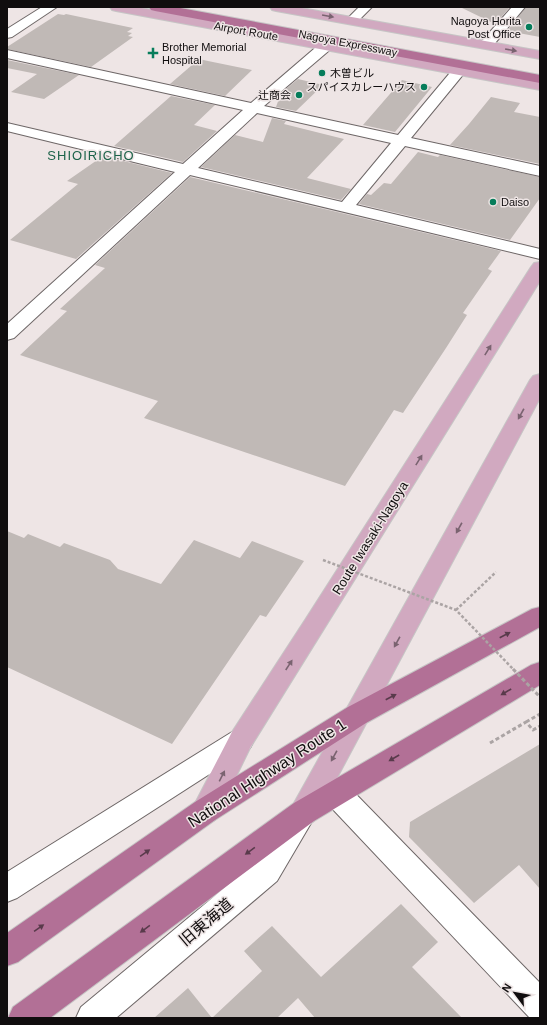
<svg xmlns="http://www.w3.org/2000/svg" width="547" height="1025" viewBox="0 0 547 1025" font-family="Helvetica,'Noto Sans JP',sans-serif">
<rect width="100%" height="100%" fill="#eee5e5"/>
<path fill="#c0b9b6" d="M460 7H510L495 24Z
M526 7H540V37L513 32 508 30Z
M58 14 64 15 66 14 133 28 127 32 132 33 128 36 133 37 91 67 7 49V47Z
M199 59 208 61 252 70 225 96 170 84Z
M7 60 79 75 44 99 11 92 37 74 7 68Z
M298 79 323 85 296 111 276 107 281 93Z
M402 80 432 87 395 132 363 125Z
M171 96 215 105 194 125 217 131 183 162 114 146Z
M491 97 520 103 514 112 540 117V164L450 145 469 124Z
M272 118 286 121 284 124 344 139 307 178 351 189 341 200 201 167 235 135 263 142Z
M418 152 438 157 440 155 540 177V198L510 240 359 204 367 194 371 195 384 183 391 184Z
M103 156 172 173 76 259 10 240 78 184 67 181Z
M190 177 501 251 488 269 492 271 463 313 467 315 446 348 403 413 394 410 345 486 144 418 158 401 20 355 67 311 60 309 105 268 95 265Z
M7 531 24 538 28 534 60 547 64 543 110 560 118 569 161 584 194 540 240 558 252 541 304 561 266 617 260 615 172 744 7 667Z
M540 744V889L519 865 474 903 409 837 410 822Z
M401 904 438 942 412 967 462 1018H315L298 998 277 1018H154L188 988 212 1018 262 971 244 951 272 926 321 977Z"/>
<g fill="none" stroke-linecap="round" stroke-linejoin="round">
<defs>
<path id="minor" d="M42 7H57L12 37 7 38V29Z
M359 7H372L356 23H348L346 20Z
M512 7H525L491 48H481L480 45 481 42Z
M327 41 332 42 333 45 332 48 264 106 398 135 454 68H464L466 71 411 138 540 166V176L405 146 356 205 540 249V259L190 175 14 338 7 340V324L175 172 7 131V123L183 164 243 110 7 58V50L251 103 322 42ZM257 113 391 143 342 202 198 168Z
M241 729 250 732 254 740 250 748 17 898 7 902V872L232 732Z
M335 780 345 783 540 983V1018L529 1017 325 801 321 792 325 783Z
M300 805 310 809 314 818 277 881 116 1018H76L81 1007 257 861 290 809Z"/>
<path id="major" d="M110 7H136L540 82V90L116 11 112 10Z
M270 7H296L540 51V59L276 11 272 10Z
M540 262V281L250 748 215 820 205 824 195 820 191 811 232 732 305 620 531 267 534 263Z
M540 374V398L314 821 304 825 294 821 290 812 294 803 530 380 533 376Z"/>
<path id="highway" d="M149 7H175L540 75V83L155 11 151 10Z
M540 607V627L366 723 215 820 18 962 7 966V933L195 802 348 707 532 609Z
M540 662V685L314 821 50 1018H8L13 1007 294 803 531 665Z"/>
</defs>
<use href="#minor" stroke="#6e6767" stroke-width="2"/>
<use href="#major" stroke="#c6c5c5" stroke-width="2"/>
<use href="#highway" stroke="#c6c5c5" stroke-width="2"/>
<path stroke="#aba4a4" stroke-width="2.5" stroke-dasharray="3 2" stroke-linecap="butt" d="M456 610 496 572"/>
<path stroke="#aba4a4" stroke-width="3" stroke-dasharray="4 2.5" stroke-linecap="butt" d="M526 722 540 714
M490 743 526 722 533 730 540 726"/>
<use href="#minor" fill="#fff" fill-rule="evenodd"/>
<use href="#major" fill="#d1a9c0" fill-rule="evenodd"/>
<use href="#highway" fill="#b27096" fill-rule="evenodd"/>
<path stroke="#aba4a4" stroke-width="2.5" stroke-dasharray="3 2" stroke-linecap="butt" d="M323 560 456 610 514 670"/>
<path stroke="#aba4a4" stroke-width="3" stroke-dasharray="4 2.5" stroke-linecap="butt" d="M513 669 540 697"/>
</g>
<defs><path id="oneway-solid" d="M-6-.8H1V-3.2L6.5 0L1 3.2V.8H-6Z"/></defs>
<g fill="#7a6370">
<use href="#oneway-solid" transform="translate(328 16) rotate(10)"/>
<use href="#oneway-solid" transform="translate(511 50) rotate(10)"/>
<use href="#oneway-solid" transform="translate(488 350) rotate(-58)"/>
<use href="#oneway-solid" transform="translate(521 414) rotate(119)"/>
<use href="#oneway-solid" transform="translate(419 460) rotate(-58)"/>
<use href="#oneway-solid" transform="translate(459 528) rotate(119)"/>
<use href="#oneway-solid" transform="translate(397 642) rotate(119)"/>
<use href="#oneway-solid" transform="translate(289 665) rotate(-57)"/>
<use href="#oneway-solid" transform="translate(334 756) rotate(119)"/>
<use href="#oneway-solid" transform="translate(222 776) rotate(-63)"/>
</g>
<g fill="#593a4b">
<use href="#oneway-solid" transform="translate(505 635) rotate(-28)"/>
<use href="#oneway-solid" transform="translate(506 692) rotate(150)"/>
<use href="#oneway-solid" transform="translate(391 697) rotate(-28)"/>
<use href="#oneway-solid" transform="translate(394 758) rotate(150)"/>
<use href="#oneway-solid" transform="translate(250 851) rotate(144)"/>
<use href="#oneway-solid" transform="translate(145 853) rotate(-35)"/>
<use href="#oneway-solid" transform="translate(39 928) rotate(-35)"/>
<use href="#oneway-solid" transform="translate(145 929) rotate(144)"/>
</g>
<g fill="#067d5b" stroke="#eee5e5" stroke-width="1.5">
<circle cx="529" cy="27" r="4"/>
<path d="M151 47h4v4h4v4h-4v4h-4v-4h-4v-4h4z"/>
<circle cx="322" cy="73" r="4"/>
<circle cx="424" cy="87" r="4"/>
<circle cx="299" cy="95" r="4"/>
<circle cx="493" cy="202" r="4"/>
</g>
<g text-anchor="middle" dominant-baseline="central" stroke-width="3" stroke-linejoin="round" paint-order="stroke">
<g font-size="11" fill="#100d0e" stroke="#eee5e5" text-anchor="end">
<text x="521" y="21">Nagoya Horita<tspan x="521" dy="13">Post Office</tspan></text>
<text x="162" y="47" text-anchor="start">Brother Memorial<tspan x="162" dy="13">Hospital</tspan></text>
<text x="330" y="73" text-anchor="start">木曽ビル</text>
<text x="416" y="87">スパイスカレーハウス</text>
<text x="291" y="95">辻商会</text>
<text x="501" y="202" text-anchor="start">Daiso</text>
</g>
<g font-size="11" fill="#100d0e" stroke="#eee5e5">
<text transform="translate(246 31) rotate(10)">Airport Route</text>
<text transform="translate(348 43) rotate(11)">Nagoya Expressway</text>
</g>
<g font-size="13" letter-spacing="1" fill="#1d634a" stroke="#eee5e5">
<text x="91" y="155">SHIOIRICHO</text>
</g>
<g font-size="13" fill="#100d0e" stroke="#eee5e5">
<text transform="translate(370 538) rotate(-58)">Route Iwasaki-Nagoya</text>
</g>
<g font-size="16" fill="#100d0e" stroke="#eee5e5">
<text transform="translate(267 773) rotate(-33)">National Highway Route 1</text>
<text transform="translate(206 922) rotate(-40)">旧東海道</text>
</g>
</g>
<rect width="547" height="1025" fill="none" stroke="#100d0e" stroke-width="16"/>
<g transform="translate(515 993) rotate(302)" stroke="#eee5e5" stroke-width="3" paint-order="stroke">
<path d="M0-3L7 15L0 10L-7 15Z" fill="#100d0e"/>
<text y="-6" font-size="11" font-weight="bold" text-anchor="middle" fill="#100d0e">N</text>
</g>
</svg>
